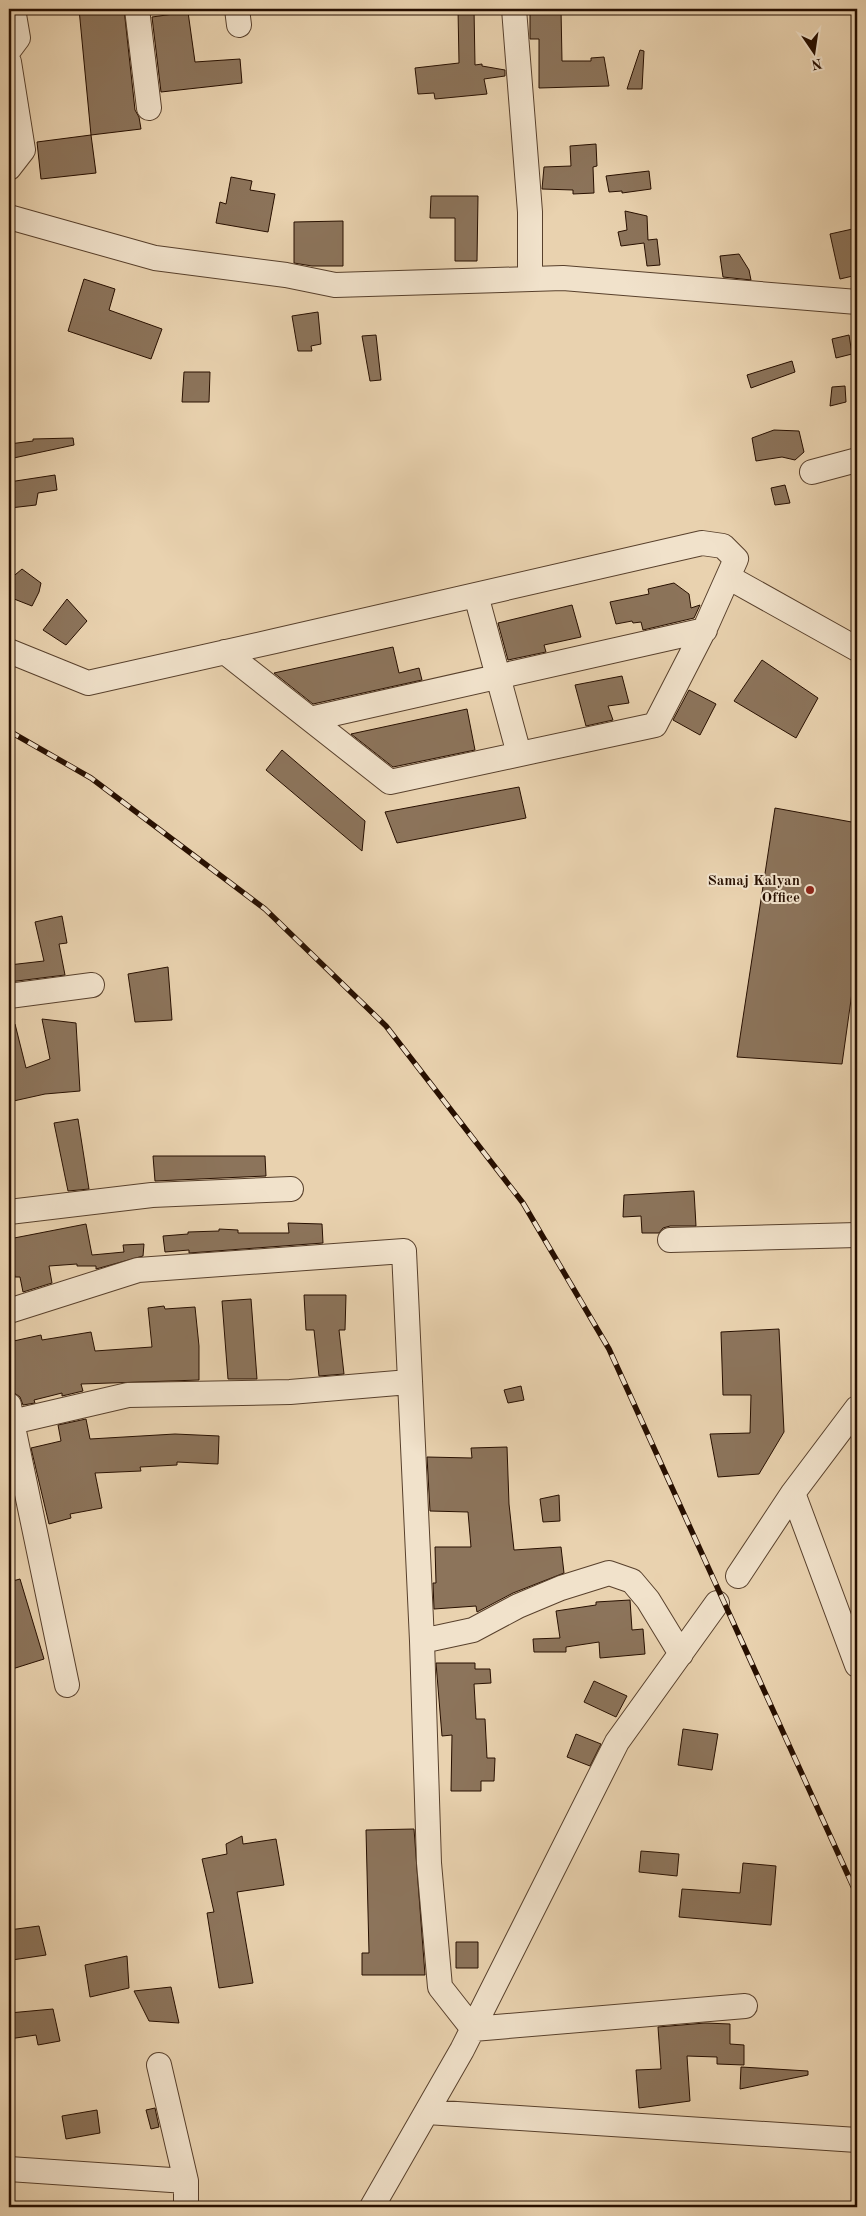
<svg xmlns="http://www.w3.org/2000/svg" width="866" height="2216" viewBox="0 0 866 2216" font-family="'Old Standard TT',serif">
<rect width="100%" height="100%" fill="#e9d2af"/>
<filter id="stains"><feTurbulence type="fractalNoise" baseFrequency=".004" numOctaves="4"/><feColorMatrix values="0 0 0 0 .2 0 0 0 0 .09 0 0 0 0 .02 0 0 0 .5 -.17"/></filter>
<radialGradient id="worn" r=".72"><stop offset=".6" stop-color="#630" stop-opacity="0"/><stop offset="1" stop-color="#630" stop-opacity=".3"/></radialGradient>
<path fill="#8c745b" stroke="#270f00" d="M79 9H124L135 110 139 117 141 129 91 135Z
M458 9H474L475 65 482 64V66L505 70V76L484 79 487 94 435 99 434 93 418 94 415 68 459 63Z
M530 9H561L562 61H591V58L604 57 609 86 539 88V39H530Z
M188 12 195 62 240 59 242 83 161 92 152 17Z
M640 50 644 51 642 89H627Z
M91 135 96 173 41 179 37 142Z
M596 144 597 166 593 167 594 193 573 194V190L542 189 544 167 571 166 570 146Z
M649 171 651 189 622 193V191L609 192 606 176Z
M231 177 252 181 250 190 275 194 268 232 216 223 220 202 226 204Z
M431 196H478L477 261H455V218H430Z
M625 211 647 216 648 240 657 239 660 265 647 266 644 243 621 246 618 232 627 230Z
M343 221V266H312L294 263V222Z
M857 228V275L840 279 830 234Z
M739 254 749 270 751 280 723 277 720 256Z
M84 279 115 289 109 310 162 329 151 359 68 331Z
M318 312 321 344 311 346 312 351H298L292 316Z
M376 335 381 380 370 381 362 336Z
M849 335 852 354 836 358 832 339Z
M792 361 795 372 751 388 747 375Z
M184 372H210L209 402H182Z
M845 386 846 402 830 406 832 387Z
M774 430 799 431 804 452 795 460 782 457 756 461 752 438Z
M73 438 74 445 9 459V444L33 441V439Z
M55 475 57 490 38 493 36 505 10 508 9 482Z
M785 485 790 503 775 505 771 488Z
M22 569 41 583 39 592 32 606 9 597V580Z
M674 583 689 594 691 608 700 605 694 618 643 630 641 622 633 623 632 621 616 624 610 602 649 594 648 589Z
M67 599 87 621 66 645 43 630Z
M572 605 581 637 544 645 546 652 508 660 498 623Z
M393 647 399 673 419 668 422 680 313 704 274 673Z
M762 660 818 698 796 738 734 701Z
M622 676 629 703 608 706 613 720 586 726 575 685Z
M689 690 716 704 700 735 673 720Z
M467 709 475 750 393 767 351 734Z
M282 750 365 821 362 851 266 770Z
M519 787 526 818 397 843 385 812Z
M775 808 857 823V957L842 1064 737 1057Z
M62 916 67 943 59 944 65 975 9 982V965L44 961 35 922Z
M168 967 172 1020 135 1022 128 974Z
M42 1019 76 1023 80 1091 45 1094 9 1102V1025L15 1024 26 1068 50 1059Z
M78 1119 89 1189 68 1191 54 1123Z
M153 1156H265L266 1176 155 1181Z
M694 1191 696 1226H670L663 1228 659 1233H642L641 1216 623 1217 624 1195Z
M288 1223 322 1224 323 1243 189 1253V1250L165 1252 163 1236 188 1234V1232L219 1231V1229L238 1230V1233H289Z
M86 1224 92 1255 124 1252 123 1245 144 1244 143 1256 96 1269V1266H77V1264L49 1266 52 1283 23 1292 20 1277H15L9 1239Z
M304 1295H346L345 1330H339L344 1374 319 1376 314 1330H306Z
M251 1299 257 1379H228L222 1301Z
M164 1306 165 1309 195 1307 199 1346V1380L81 1384 83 1391 62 1396V1393L34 1400 35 1403 23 1405 20 1397 13 1392 9 1370V1342L41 1335 42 1340 91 1332 95 1351 152 1347 148 1308Z
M779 1329 784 1432 759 1474 718 1477 710 1434 750 1433 751 1395H723L721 1332Z
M521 1386 524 1400 508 1403 504 1390Z
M86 1419 90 1439 175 1434 219 1436 218 1464 177 1462V1465L140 1467 141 1471 95 1473 102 1508 70 1514 71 1518 49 1524 31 1448 61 1441 58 1425Z
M507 1447 509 1504 514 1550 561 1547 564 1573 513 1593 477 1612 476 1606 434 1609 433 1583H436L435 1547H471L468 1512 430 1511 427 1457 472 1458 471 1448Z
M559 1495 560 1521 543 1522 540 1499Z
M20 1579 44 1659 9 1670V1582Z
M630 1600 632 1630 643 1629 645 1654 600 1658 599 1642 566 1647V1652H534L533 1639 560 1638 556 1611 596 1605V1602Z
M436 1663H475V1669H490L491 1683 474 1684 476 1719H485L487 1758H495L494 1781H481V1791H451L452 1735 442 1736Z
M594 1681 627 1696 616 1717 584 1702Z
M683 1729 718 1734 712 1770 678 1765Z
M576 1734 601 1744 590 1766 567 1757Z
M414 1829 425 1975H362V1953H369L366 1830Z
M242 1836 243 1844 276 1839 284 1885 237 1892 253 1983 219 1988 207 1913 214 1912 202 1859 227 1854 226 1844Z
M641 1851 679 1854 677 1876 639 1872Z
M743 1863 776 1866 771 1925 679 1917 682 1889 740 1893Z
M39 1926 46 1955 12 1960 9 1930Z
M456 1942H478V1968H456Z
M127 1956 129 1988 90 1997 85 1965Z
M171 1987 179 2023 149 2021 134 1991Z
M53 2009 60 2041 38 2045 36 2035 9 2039V2013Z
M705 2023 730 2024V2044L744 2045V2065L717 2064V2057L687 2056 690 2101 639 2108 636 2070 661 2069 658 2027Z
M741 2067 808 2071V2075L740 2089Z
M155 2108 159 2127 151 2129 146 2110Z
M97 2110 100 2133 66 2139 62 2116Z"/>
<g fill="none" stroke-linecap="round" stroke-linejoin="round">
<defs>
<path id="minor" d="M137 9 149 108
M237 9 239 25
M514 9 530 212V279
M9 50 18 38 13 9
M9 62 23 150 9 168
M9 217 155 258 286 275 335 285 563 278 857 302
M812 472 857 460
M728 577 857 649
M476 595 519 754
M9 651 88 683 275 641 702 543 723 546 736 559 707 624 655 725 390 782 225 652
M310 719 705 630
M9 996 92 985
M9 1212 152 1195 291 1189
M670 1240 857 1235
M9 1311 138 1270 404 1251 422 1641
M9 1405 12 1422 128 1395 290 1392 409 1382
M857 1408 793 1493 857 1665
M12 1422 67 1685
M738 1576 793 1493
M681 1654 648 1600 632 1581 609 1573 561 1588 518 1606 473 1630 422 1641 429 1863 440 1987 473 2029 745 2006
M159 2065 186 2181
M427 2112 857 2140
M9 2169 186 2181V2207
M372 2207 462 2050 617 1742 717 1603"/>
</defs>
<use href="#minor" stroke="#58402c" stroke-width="26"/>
<use href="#minor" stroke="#f1e2cb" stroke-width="24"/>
<defs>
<path id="rail" d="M9 731 91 778 265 909 386 1026 523 1203 609 1349 857 1895"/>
</defs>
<use href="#rail" stroke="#270f00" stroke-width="5.5"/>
<use href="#rail" stroke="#f1e2cb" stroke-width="4" stroke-dasharray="11" stroke-linecap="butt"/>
</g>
<circle fill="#8f2418" stroke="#f1e2cb" stroke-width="2" cx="810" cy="890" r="5"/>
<g text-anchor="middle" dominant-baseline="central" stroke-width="4" stroke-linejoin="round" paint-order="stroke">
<g font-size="15" font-weight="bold" fill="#270f00" stroke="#f1e2cb" text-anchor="end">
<text x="800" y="881">Samaj Kalyan<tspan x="800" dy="17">Office</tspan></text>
</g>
</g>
<rect width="866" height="2216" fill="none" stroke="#e9d2af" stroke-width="30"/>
<rect x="10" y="10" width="846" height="2196" fill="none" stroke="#270f00" stroke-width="2.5"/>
<rect x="15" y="15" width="836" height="2186" fill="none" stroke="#270f00"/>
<g transform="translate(814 52) rotate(167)" stroke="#f1e2cb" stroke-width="4" paint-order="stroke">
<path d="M0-4L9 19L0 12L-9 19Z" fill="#270f00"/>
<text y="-8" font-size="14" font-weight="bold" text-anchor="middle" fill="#270f00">N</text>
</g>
<rect width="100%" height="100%" filter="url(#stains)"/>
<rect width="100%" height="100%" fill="url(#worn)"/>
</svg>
